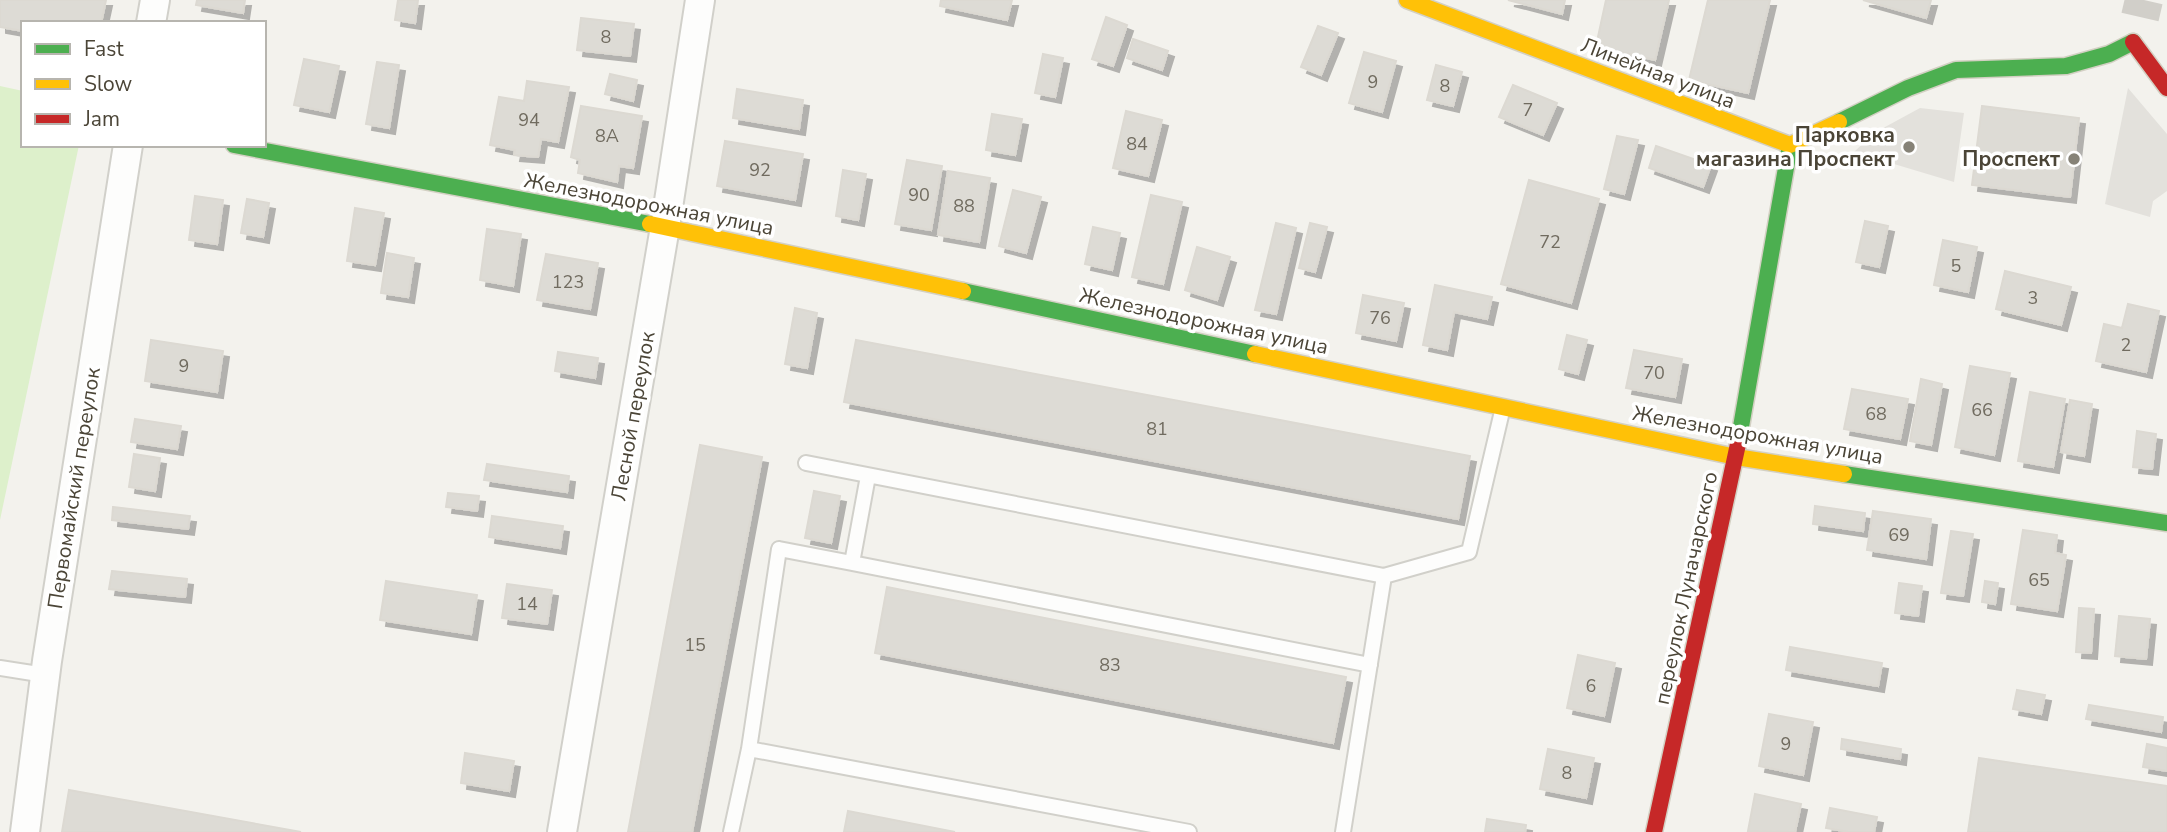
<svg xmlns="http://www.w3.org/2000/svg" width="2167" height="832" viewBox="0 0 2167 832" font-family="'Nunito Sans',sans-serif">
<defs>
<filter id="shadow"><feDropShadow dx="6" dy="6" stdDeviation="0" flood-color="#0004"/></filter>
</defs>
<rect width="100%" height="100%" fill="#f3f2ed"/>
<path fill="#ddf0cb" d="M0 86 23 91V145H79L0 520Z"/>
<path fill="#e3e1dc" d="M2128 88 2167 134V191L2153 201 2150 217 2105 204Z
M1920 108 1964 113 1954 182 1854 152 1874 133Z"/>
<path fill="#dddbd5" stroke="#dcd9d2" stroke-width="2" filter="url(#shadow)" d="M0 0H106L101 23H23V31L0 27Z
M197 0H245L243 13 196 5Z
M398 0H418L415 23 395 20Z
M941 0H1012L1007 20 940 6Z
M1508 0H1565L1562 14Z
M1606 0H1669L1655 60 1596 46Z
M1708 0H1770L1748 93 1689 80Z
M1863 0H1931L1926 18Z
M1106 17 1127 25 1113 66 1092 59Z
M581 18 634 24 630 56 577 50Z
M1318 26 1338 33 1321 75 1301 67Z
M1133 39 1168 51 1162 70 1127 58Z
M1364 52 1396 61 1382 112 1349 103Z
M1043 54 1063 58 1055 97 1035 93Z
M304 59 339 66 329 112 294 105Z
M377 62 399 65 389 128 366 124Z
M1436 65 1462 72 1453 106 1427 100Z
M610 74 637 80 633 101 605 94Z
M527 81 569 87 558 142 541 139 538 157 514 155 515 150 490 145 499 97 524 101Z
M1513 85 1557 103 1543 135 1499 117Z
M737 89 803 100 799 129 733 118Z
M581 106 642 116 633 168 619 166 617 182 578 173 580 160 571 157Z
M1982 106 2079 118 2070 197 1972 185Z
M1126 111 1162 120 1148 176 1113 168Z
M992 114 1022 119 1015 155 986 150Z
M1617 136 1638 140 1624 194 1604 189Z
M725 141 803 154 795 200 717 186Z
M1656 146 1711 165 1703 187 1649 168Z
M907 160 942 166 931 230 895 224Z
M843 170 866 174 858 220 836 216Z
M948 171 990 178 979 242 938 235Z
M1529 180 1599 199 1571 303 1501 284Z
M1013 190 1041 197 1026 253 999 246Z
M1151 195 1182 202 1163 284 1132 277Z
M195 196 223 200 217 244 189 240Z
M247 199 269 203 263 237 241 233Z
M355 208 384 213 375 265 347 261Z
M1865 221 1888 226 1879 267 1856 262Z
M1276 223 1296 228 1276 314 1255 310Z
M1310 223 1327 227 1315 272 1299 268Z
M1093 227 1120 233 1112 270 1085 264Z
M487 229 521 234 513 286 480 280Z
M1943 240 1977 247 1968 292 1934 285Z
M1197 247 1230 257 1217 300 1185 290Z
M387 253 414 258 408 297 381 293Z
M546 254 598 263 590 309 537 300Z
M2005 271 2071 287 2061 325 1996 309Z
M1435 285 1492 297 1487 319 1454 312 1447 350 1423 345Z
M1363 295 1404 303 1396 341 1356 333Z
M2128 304 2159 311 2146 372 2096 361 2104 324 2122 328Z
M795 308 817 313 807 368 785 364Z
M1567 335 1587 340 1578 374 1559 369Z
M151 340 223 351 217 392 145 381Z
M856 340 1470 456 1458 519 844 402Z
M1634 350 1682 359 1675 397 1626 388Z
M558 352 598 358 595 378 555 371Z
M1970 366 2010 373 1994 455 1955 447Z
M1921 379 1942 384 1931 445 1910 441Z
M1852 389 1908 399 1900 439 1844 429Z
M2030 392 2065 399 2053 467 2018 461Z
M2070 400 2092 404 2084 456 2061 452Z
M135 419 181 426 177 449 131 442Z
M2137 431 2156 434 2152 469 2133 467Z
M700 445 762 457 692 832H628Z
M134 454 160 458 155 491 129 487Z
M487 464 569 476 567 492 484 480Z
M814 491 840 496 831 543 805 538Z
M448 493 479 496 477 511 446 507Z
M1815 506 1865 513 1863 531 1813 524Z
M113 507 190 516 188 529 112 520Z
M1873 511 1931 519 1926 559 1867 550Z
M492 516 563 526 560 548 489 537Z
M2023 530 2057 535 2055 553 2066 555 2057 611 2011 604Z
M1951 531 1973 534 1963 596 1941 593Z
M112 571 187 579 185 597 109 589Z
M386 581 477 595 471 634 380 620Z
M1985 581 1998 583 1995 604 1982 602Z
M1899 583 1922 586 1918 616 1895 613Z
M507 584 552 590 547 624 502 618Z
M887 587 1346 677 1333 743 875 653Z
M2079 608 2094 609 2091 653 2076 652Z
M2119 616 2150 619 2146 659 2115 656Z
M1790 647 1882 663 1878 686 1786 670Z
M1578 655 1615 663 1604 716 1567 708Z
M2017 690 2045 695 2041 714 2013 709Z
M2089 705 2163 717 2161 732 2086 719Z
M1769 714 1813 722 1803 775 1759 766Z
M1842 739 1901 749 1900 759 1841 749Z
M2147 744 2167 748V771L2143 767Z
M1548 749 1594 758 1586 798 1540 789Z
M465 753 514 761 509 791 461 783Z
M1979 758 2167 786V832H1968Z
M69 790 301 832H62Z
M1755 794 1801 804 1795 832 1748 831Z
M1830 808 1877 817 1874 832H1849L1826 828Z
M848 811 955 832H844Z
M1487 819 1526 825 1525 832H1485Z"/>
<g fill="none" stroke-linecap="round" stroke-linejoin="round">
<path stroke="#d1cfc9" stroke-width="38" stroke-dasharray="38 19" stroke-linecap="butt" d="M2140 17 2144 0"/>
<defs>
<path id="lane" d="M806 463 1384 576
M852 563 1370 665
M0 668 45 675
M749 749 1189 832
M731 832 749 749 779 549 852 563 868 476
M1343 832 1384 576 1469 552 1503 407"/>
<path id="street" d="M151 23 155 0
M25 832 47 661 128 145
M562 832 665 227 700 0"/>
<path id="fast" d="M1839 122 1908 88 1956 70 2066 66 2109 54 2133 42
M234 145 650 224
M963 291 1255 354
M1738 444 1790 145
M1844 474 2167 523"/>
<path id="slow" d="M1407 0 1790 145 1839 122
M650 224 963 291
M1255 354 1736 457 1844 474"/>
<path id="jam" d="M2133 42 2167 88
M1654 832 1738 444"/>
</defs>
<use href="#lane" stroke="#d1d0ca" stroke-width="18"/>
<use href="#street" stroke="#d1d0ca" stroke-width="32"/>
<use href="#fast" stroke="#d3d0c3" stroke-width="19"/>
<use href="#slow" stroke="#d3d0c3" stroke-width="19"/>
<use href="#jam" stroke="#d3d0c3" stroke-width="19"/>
<use href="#lane" stroke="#fdfdfc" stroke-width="14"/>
<use href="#street" stroke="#fdfdfc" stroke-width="28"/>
<use href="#fast" stroke="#4caf50" stroke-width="16"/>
<use href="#slow" stroke="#ffc107" stroke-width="16"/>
<use href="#jam" stroke="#c62828" stroke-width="16"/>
</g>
<g fill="#868277" stroke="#fff" stroke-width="2.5">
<circle cx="1909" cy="147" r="7"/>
<circle cx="2074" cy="159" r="7"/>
</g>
<g text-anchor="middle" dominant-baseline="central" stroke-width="7" stroke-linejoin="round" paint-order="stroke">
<g font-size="18" fill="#706b5f">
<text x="606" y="37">8</text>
<text x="1373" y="82">9</text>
<text x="1445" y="86">8</text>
<text x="1528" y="110">7</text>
<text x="529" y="120">94</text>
<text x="607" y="136">8А</text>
<text x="1137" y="144">84</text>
<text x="760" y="170">92</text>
<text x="919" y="195">90</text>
<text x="964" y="206">88</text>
<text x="1550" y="242">72</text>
<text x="1956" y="266">5</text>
<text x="568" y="282">123</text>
<text x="2033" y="298">3</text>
<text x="1380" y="318">76</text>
<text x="2126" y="345">2</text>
<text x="184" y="366">9</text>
<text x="1654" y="373">70</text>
<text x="1982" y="410">66</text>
<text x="1876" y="414">68</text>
<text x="1157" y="429">81</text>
<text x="1899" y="535">69</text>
<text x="2039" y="580">65</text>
<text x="527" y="604">14</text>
<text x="695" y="645">15</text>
<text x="1110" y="665">83</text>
<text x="1591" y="686">6</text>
<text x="1786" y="744">9</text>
<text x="1567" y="773">8</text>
</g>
<g font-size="21" fill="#4b4537" stroke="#fff">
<text transform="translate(1658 73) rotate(21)">Линейная улица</text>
<text transform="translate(649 204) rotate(11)">Железнодорожная улица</text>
<text transform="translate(1204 321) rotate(12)">Железнодорожная улица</text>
<text transform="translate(633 416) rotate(-80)">Лесной переулок</text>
<text transform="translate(1758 435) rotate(10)">Железнодорожная улица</text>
<text transform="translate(74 488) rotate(-81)">Первомайский переулок</text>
<text transform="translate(1686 588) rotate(-78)">переулок Луначарского</text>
</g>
<g font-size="21" font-weight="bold" fill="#4b4537" stroke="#fff" text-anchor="end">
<text x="1895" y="135">Парковка<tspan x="1895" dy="24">магазина Проспект</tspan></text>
<text x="2060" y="159">Проспект</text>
</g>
</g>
<rect x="21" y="21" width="245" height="126" fill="#ffffff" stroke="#b7b5af" stroke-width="2"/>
<rect x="35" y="44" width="35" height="10" fill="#4caf50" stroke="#b7b5af" stroke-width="2"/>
<text x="84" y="56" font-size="21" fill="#4b4537">Fast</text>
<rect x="35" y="79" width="35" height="10" fill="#ffc107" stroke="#b7b5af" stroke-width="2"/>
<text x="84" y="91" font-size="21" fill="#4b4537">Slow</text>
<rect x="35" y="114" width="35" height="10" fill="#c62828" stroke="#b7b5af" stroke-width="2"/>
<text x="84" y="126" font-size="21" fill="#4b4537">Jam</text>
</svg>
